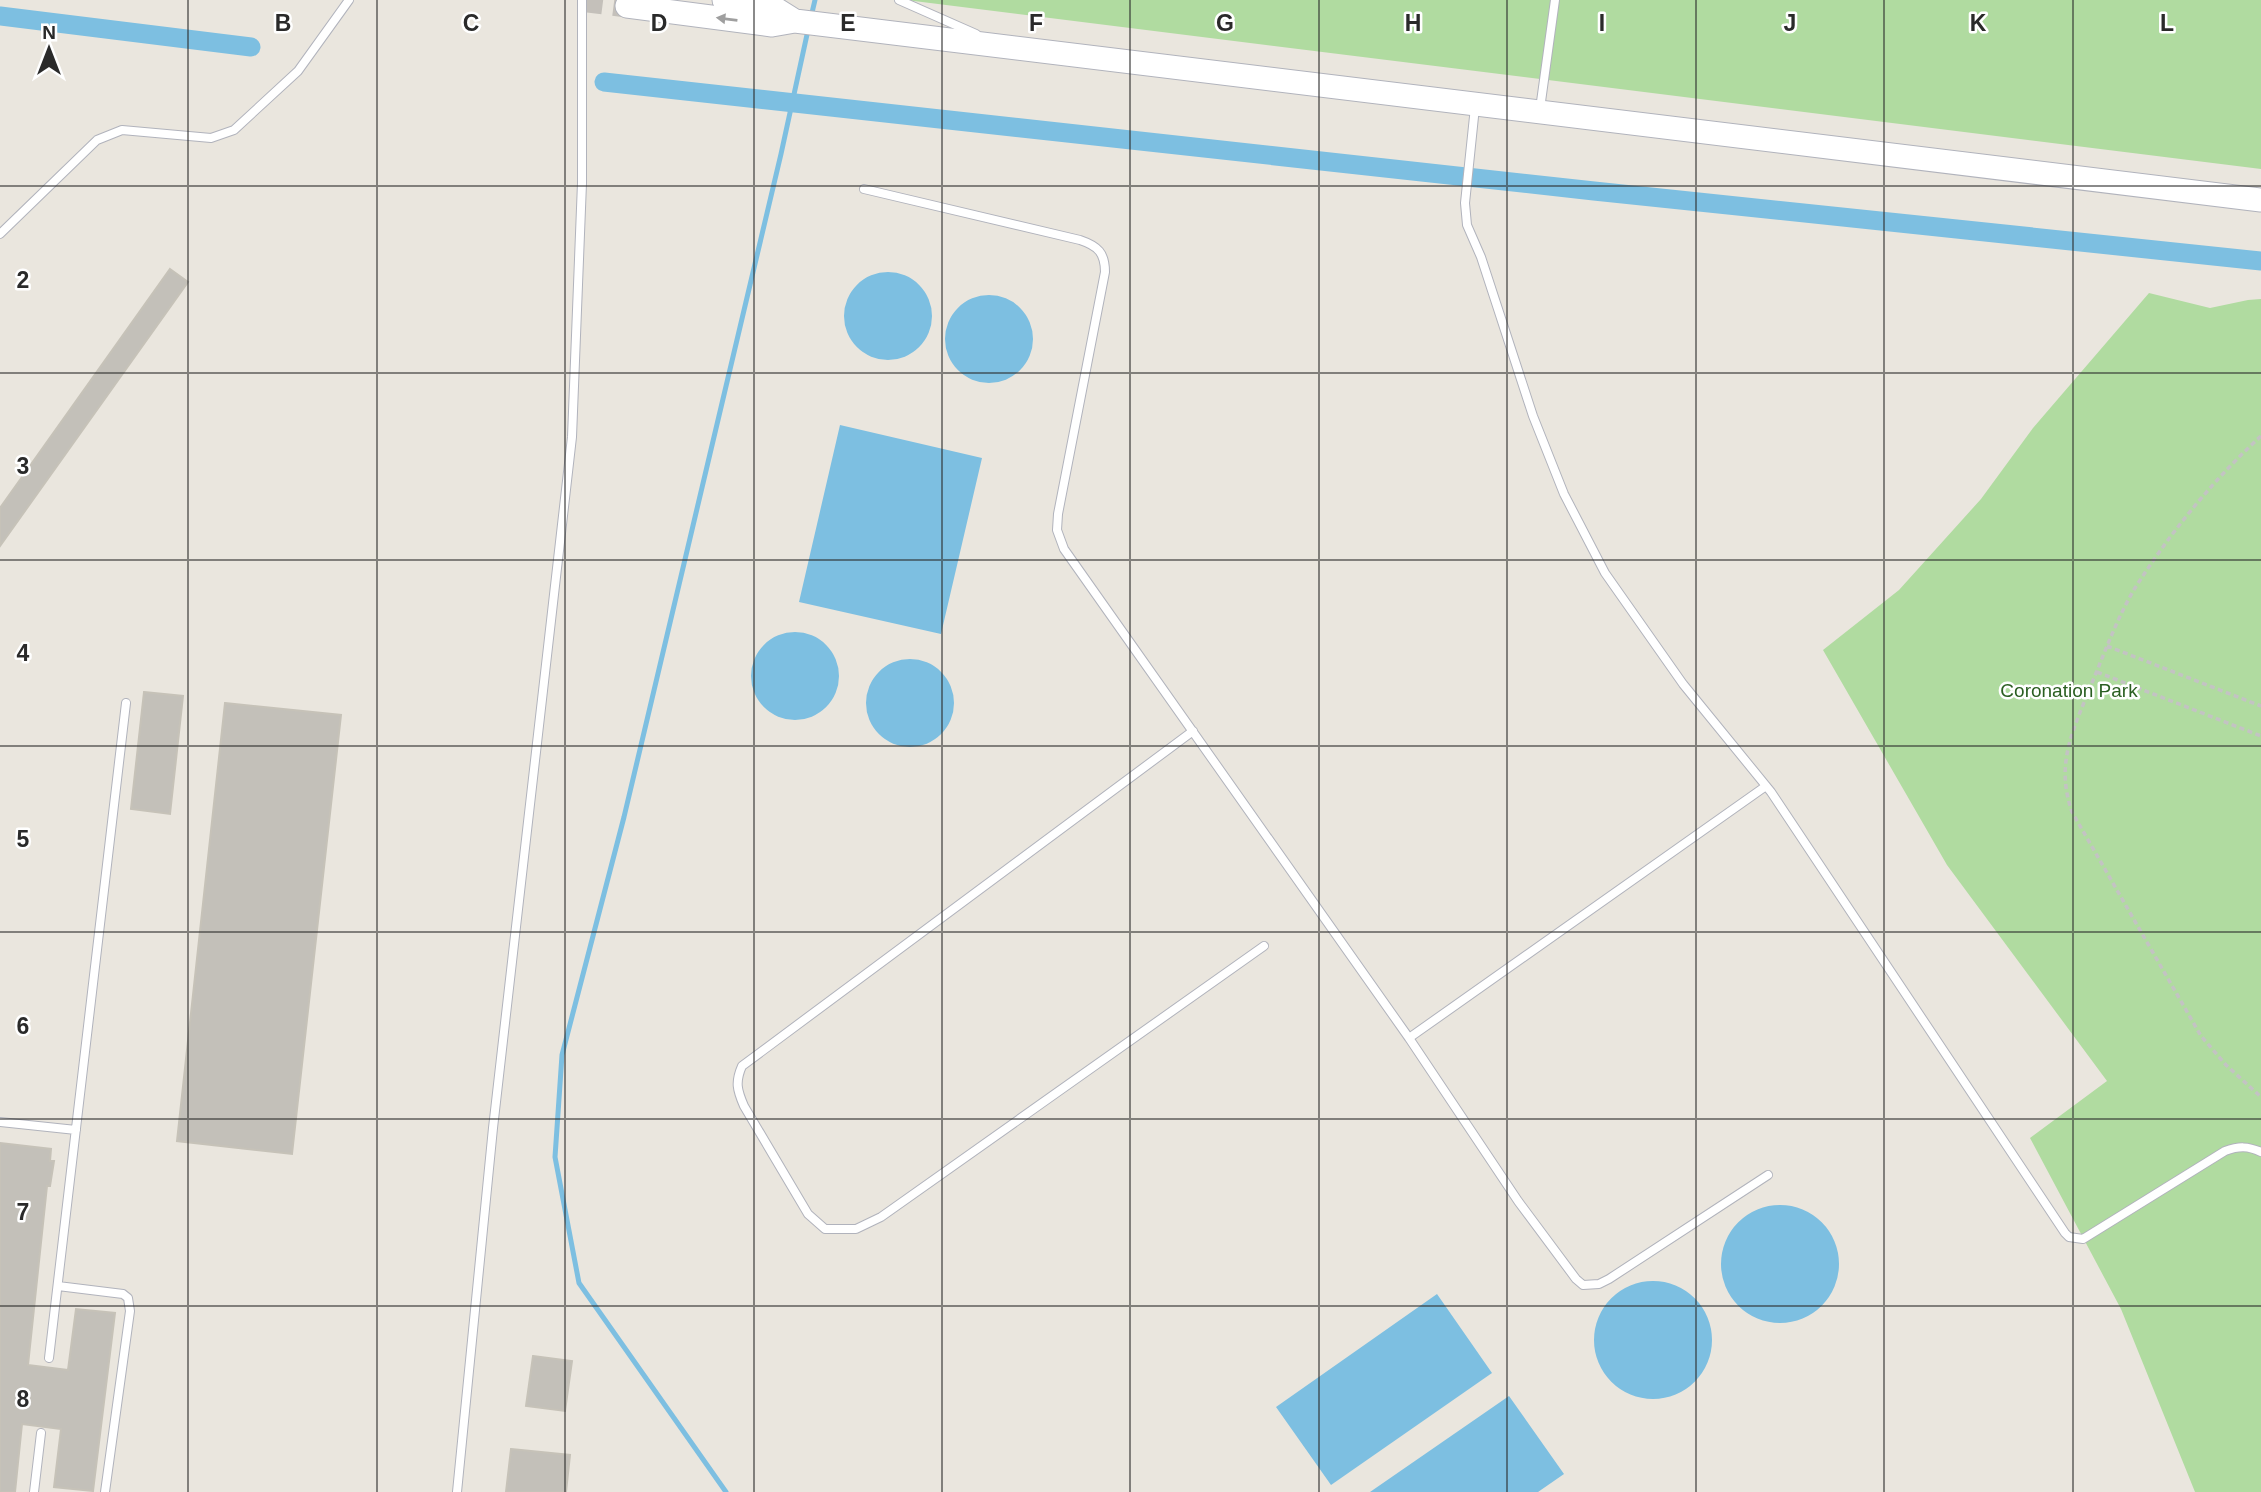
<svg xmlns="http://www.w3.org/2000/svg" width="2261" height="1492" viewBox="0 0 2261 1492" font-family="Helvetica,sans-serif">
<rect width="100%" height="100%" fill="#eae6de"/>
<path fill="#b0dba0" d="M906 0H2261V169Z
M2149 293 2210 308 2248 300 2261 299V1492H2195L2121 1309 2030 1138 2107 1081 1947 865 1823 650 1899 590 1981 499 2033 428Z"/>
<path fill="#7dbfe1" d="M844 316a44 44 0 1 1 88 0a44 44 0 1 1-88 0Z
M945 339a44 44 0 1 1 88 0a44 44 0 1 1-88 0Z
M840 425 982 458 941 634 799 602Z
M751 676a44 44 0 1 1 88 0a44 44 0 1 1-88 0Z
M866 703a44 44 0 1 1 88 0a44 44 0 1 1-88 0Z
M1721 1264a59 59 0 1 1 118 0a59 59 0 1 1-118 0Z
M1594 1340a59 59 0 1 1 118 0a59 59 0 1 1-118 0Z
M1437 1294 1492 1373 1331 1485 1276 1407Z
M1509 1396 1564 1474 1538 1492H1370Z"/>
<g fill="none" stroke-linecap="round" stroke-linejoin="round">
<path stroke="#7dbfe1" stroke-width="5" d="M811 17 815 0
M726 1492 579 1283 555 1157 562 1055 624 817 781 154 808 30"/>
<path stroke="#7dbfe1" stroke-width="19" d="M0 16 251 47
M604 82 1594 191 2261 261"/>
</g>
<path fill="#c3c0b9" stroke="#c6c2b8" stroke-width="2" d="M170 269 188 282 0 546V508Z
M144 692 183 696 170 814 131 809Z
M225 703 341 715 292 1154 177 1141Z
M0 1143 51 1149 50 1161H54L50 1186H47L28 1365 68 1370 76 1309 115 1313 93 1491 54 1487 61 1429 22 1424 15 1492H0Z
M533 1356 572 1361 565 1411 526 1406Z
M511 1449 570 1455 566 1492H506Z"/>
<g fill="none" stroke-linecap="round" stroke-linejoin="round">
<path stroke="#c4c0ba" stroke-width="23" stroke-dasharray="23 11" stroke-linecap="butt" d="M580 0 627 6"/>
<defs>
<path id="lane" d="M899 0 976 34
M1475 107 1465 203 1467 225 1481 257 1533 416 1564 494 1605 573 1683 684 1771 792 2065 1233 2069 1237 2083 1239 2225 1151C2239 1146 2248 1146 2261 1152
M1540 109 1555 0
M864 189 1080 240C1098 246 1105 253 1105 272L1058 514 1057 530 1064 549 1409 1038 1766 786
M0 234 97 140 122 130 211 138 234 130 298 71 349 0
M1193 731 742 1066C735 1082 737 1090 744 1106L808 1214 825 1229H856L881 1217 1264 946
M1409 1038 1518 1201 1576 1279 1583 1285 1599 1284 1609 1279 1768 1175
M0 1122 76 1130
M58 1286 123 1294 128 1298 130 1311 105 1492
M49 1358 126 703
M34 1492 41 1433
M457 1492 493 1128 572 437 582 183V0"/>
<path id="secondary" d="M724 0 771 6 795 21
M627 6 772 25 795 21 2261 200"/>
</defs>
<use href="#lane" stroke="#b1b3bc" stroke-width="10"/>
<use href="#secondary" stroke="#b1b3bc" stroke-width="25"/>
<path stroke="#c3c3c3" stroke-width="3.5" stroke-dasharray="5 3.5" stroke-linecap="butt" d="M2261 436C2213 480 2170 533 2135 588 2117 618 2105 652 2091 685 2073 731 2055 763 2072 812L2201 1036 2226 1065 2261 1097
M2107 646 2261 706
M2097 672 2261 736"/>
<use href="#lane" stroke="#fff" stroke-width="8"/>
<use href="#secondary" stroke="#fff" stroke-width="23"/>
</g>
<defs><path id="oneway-solid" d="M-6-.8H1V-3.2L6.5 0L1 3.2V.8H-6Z" transform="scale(1.75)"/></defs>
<use fill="#9f9f9f" href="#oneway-solid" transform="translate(727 19) rotate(-173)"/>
<path fill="none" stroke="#2a2a2a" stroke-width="2" stroke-opacity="0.55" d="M188 0V1492M377 0V1492M565 0V1492M754 0V1492M942 0V1492M1130 0V1492M1319 0V1492M1507 0V1492M1696 0V1492M1884 0V1492M2073 0V1492M0 186H2261M0 373H2261M0 560H2261M0 746H2261M0 932H2261M0 1119H2261M0 1306H2261"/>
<g text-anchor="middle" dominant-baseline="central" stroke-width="5" stroke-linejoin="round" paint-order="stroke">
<g font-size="19" fill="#2b5f22" stroke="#fff">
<text x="2069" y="690">Coronation Park</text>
</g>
</g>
<g font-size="23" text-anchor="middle" font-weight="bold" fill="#2a2a2a" stroke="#fff" stroke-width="5" stroke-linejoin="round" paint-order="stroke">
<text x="283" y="31">B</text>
<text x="471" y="31">C</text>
<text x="659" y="31">D</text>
<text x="848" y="31">E</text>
<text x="1036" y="31">F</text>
<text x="1225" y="31">G</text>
<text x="1413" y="31">H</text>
<text x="1602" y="31">I</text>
<text x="1790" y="31">J</text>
<text x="1978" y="31">K</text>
<text x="2167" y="31">L</text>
<text x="23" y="288">2</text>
<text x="23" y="474">3</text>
<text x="23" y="661">4</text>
<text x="23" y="847">5</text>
<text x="23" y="1034">6</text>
<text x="23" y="1220">7</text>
<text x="23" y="1407">8</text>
</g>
<g transform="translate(49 49)" stroke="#ffffff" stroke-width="5" paint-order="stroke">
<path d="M0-5L12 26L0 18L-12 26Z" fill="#2a2a2a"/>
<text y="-10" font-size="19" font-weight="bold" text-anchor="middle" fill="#2a2a2a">N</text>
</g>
</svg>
